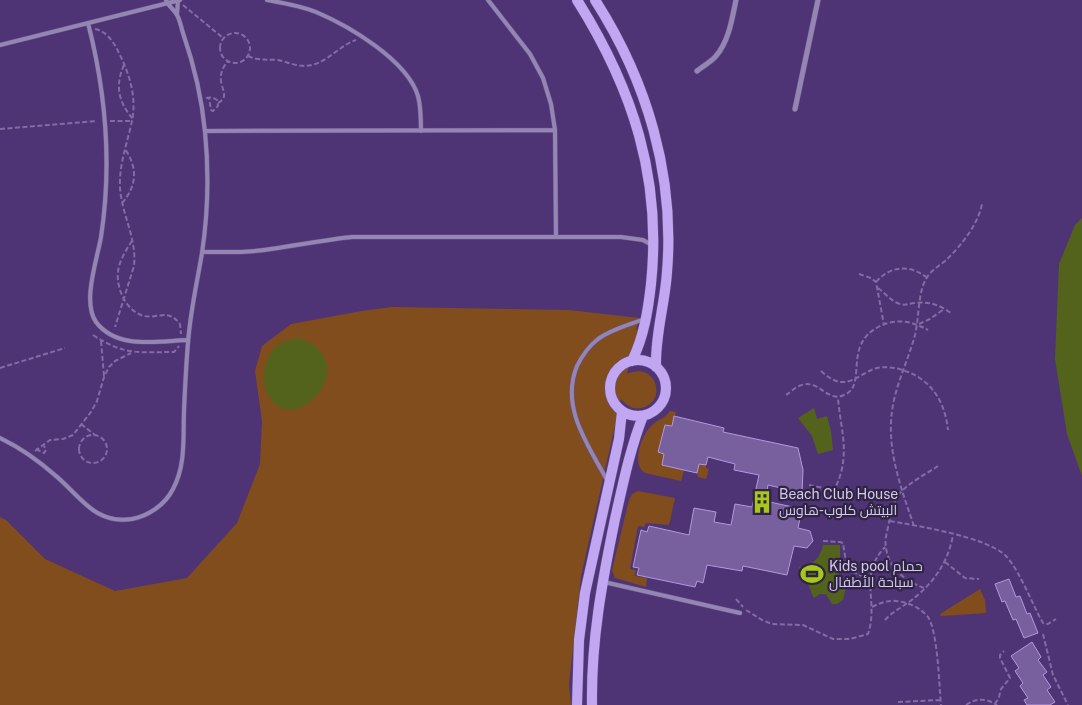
<svg xmlns="http://www.w3.org/2000/svg" width="1082" height="705" viewBox="0 0 1082 705" font-family="'Public Sans',Cairo,sans-serif">
<rect width="100%" height="100%" fill="#4e3475"/>
<path fill="#814d1c" d="M392 307 569 310 639 318 636 330 640 329 636 342 632 347 627 374C656 360 669 402 641 408 633 410 626 405 621 399L581 576 569 684 571 705H0V517L6 520 45 559 115 591 187 578 237 523 260 464 262 421 255 371 262 346 291 324 362 311Z
M670 411 676 412 672 426 665 425 658 452 664 454 662 465 684 470 681 481 645 473C631 465 641 436 651 426 658 419 663 420 670 411Z
M699 464 706 465V468L709 469 706 479 698 477 697 473Z
M638 491 675 498 669 525 646 523 644 527 638 526 630 569 636 570 635 576 647 578 646 587 615 578 612 570 629 500 632 494Z
M980 589 985 600 986 613 941 616 940 614Z"/>
<path fill="#54631c" d="M1082 218V476L1067 434 1055 359 1059 264 1075 225Z
M300 338C369 364 288 447 266 390 260 373 267 348 285 341 290 339 296 339 300 338Z
M814 408 817 419 827 416 831 431 833 450 818 454 812 436 798 418Z
M823 545H840V570L836 581 837 585 839 587H846L843 600 837 604H832L826 594H820L814 598C811 594 811 590 809 586 805 579 801 576 799 567 813 566 820 558 823 545Z"/>
<path fill="#77609d" stroke="#b298e1" d="M674 416 724 428 723 432 798 448 803 470 802 493 768 485 765 501 802 509 798 528 810 531 813 541 807 548 794 546 787 575 743 566 742 571 707 565 703 583 697 581 695 587 637 575 639 568 633 567 641 530 647 532 649 526 689 535 694 508 716 512 714 522 731 525 735 504 752 507 759 475 734 470 735 464 708 457 706 465 699 464 697 473 662 465 664 454 658 452 665 425 672 426Z
M1009 579 1016 597 1020 596 1027 614 1030 613 1038 633 1024 638 1016 619 1013 620 1005 601 1002 602 995 584Z
M1032 642 1041 657 1038 660 1047 672 1043 675 1051 687 1047 690 1055 702 1050 705H1027L1024 700 1028 698 1020 686 1023 683 1015 671 1019 668 1011 656Z"/>
<g fill="none" stroke-linecap="round" stroke-linejoin="round">
<defs>
<path id="lane" d="M267 0C283 3 301 6 316 12 349 26 407 60 418 96 421 107 421 119 421 131
M488 0 530 54 543 78 551 104 555 130 556 237
M177 14 178 0
M88 23C106 93 112 165 101 237 97 260 82 302 96 322 117 350 158 341 188 340
M0 45 180 0
M205 131 555 130
M202 252C223 252 244 253 264 250 294 246 323 240 352 237H621L643 240 652 245
M0 438C21 448 39 461 56 476 80 496 95 525 132 519 148 516 165 505 173 489 186 465 183 437 184 411 185 388 186 366 188 343 190 313 197 283 202 253 208 213 209 172 205 132 202 99 194 65 183 33 181 27 180 20 177 15 174 9 168 6 166 0
M607 480C588 445 560 407 577 366 582 356 589 346 598 339 612 329 629 325 644 319
M604 582 740 613"/>
<path id="street" d="M697 71C703 66 711 62 716 56 729 41 732 19 736 0
M795 109 818 0"/>
<path id="secondary" d="M577 0C633 89 662 178 651 284 648 311 644 336 632 361
M595 0C647 81 675 175 667 272 665 304 655 334 656 367
M610 388a28 28 0 1 1 56 0a28 28 0 1 1-56 0Z
M577 705 579 640 585 593 619 439 622 411
M592 705C591 641 602 582 615 519 623 484 630 449 643 416"/>
</defs>
<use href="#lane" stroke="#69528e" stroke-width="5"/>
<use href="#street" stroke="#69528e" stroke-width="6"/>
<use href="#secondary" stroke="#69528e" stroke-width="11"/>
<path stroke="#816ca4" stroke-width="2" stroke-dasharray="5 2.5" stroke-linecap="butt" d="M183 5 223 38
M95 29C106 31 113 41 118 51 129 73 137 96 132 121 127 144 119 164 120 188 122 215 137 239 134 266L115 327
M220 48a15 15 0 1 1 30 0a15 15 0 1 1-30 0Z
M248 56C258 61 267 59 278 60 287 62 296 66 305 66 326 65 338 46 356 40
M124 65C115 85 118 102 133 119
M206 98C210 97 213 97 217 100L218 106 213 111 211 110 209 98
M218 103C229 97 222 90 221 81 220 73 223 67 228 61
M110 121H132
M0 129 97 121
M122 203C137 186 138 168 125 149
M132 241C126 250 119 261 118 272 116 289 127 312 144 316 158 319 168 308 180 324L181 334
M859 274 871 278 876 282 884 325
M876 282C890 266 909 264 926 277
M878 288C885 293 892 302 900 304 906 306 910 303 916 303 930 301 942 306 952 314
M919 324 930 319 944 309
M93 335C125 356 139 352 174 352L179 346
M101 341 104 376
M0 368 65 348
M821 371C828 377 835 383 845 382 855 381 866 371 877 368 888 366 898 368 908 372 933 382 945 403 948 430
M786 395C791 392 796 386 802 385 818 379 828 403 844 395 870 385 838 339 888 323 903 319 915 323 928 330
M81 424 95 435
M79 449a14 14 0 1 1 28 0a14 14 0 1 1-28 0Z
M36 449 44 453 46 450 44 446
M35 451 50 440 63 439 73 435 91 412 97 401 104 377 109 367 115 361 131 353
M809 485 833 490C837 486 839 479 841 473 848 445 840 425 838 398
M890 521C918 526 987 537 1006 556 1020 571 1032 604 1043 623L1048 624 1056 619
M914 526C900 485 884 444 894 400 899 378 909 357 915 335 919 319 918 292 926 279 930 271 938 267 945 261 960 247 978 225 982 204
M823 541 840 542 843 543 847 569 871 580
M945 562 965 578 979 579
M924 588C906 581 889 569 886 548 884 539 888 530 889 522 892 511 893 502 900 493 910 482 926 474 938 466
M736 599 743 607
M872 607C885 600 896 599 909 604 917 607 923 611 928 617 938 633 939 684 941 705
M746 610 762 620 772 624 803 625 833 639H850L868 634C879 601 858 575 885 547
M885 620C891 613 899 609 906 604 931 587 948 564 953 535
M1043 634 1053 675 1068 705
M898 702 940 700
M995 704 999 697 1001 689 1010 678 1000 658V655L1004 651
M966 705C976 698 986 698 997 705"/>
<use href="#lane" stroke="#9585b3" stroke-width="4"/>
<use href="#street" stroke="#9585b3" stroke-width="5"/>
<use href="#secondary" stroke="#c1a7f1" stroke-width="10"/>
</g>
<defs>
<symbol id="building-bare" viewBox="-9 -9 18 18"><path d="M-4-6H4V6H1V3H-1V6H-4ZM-2.5-4.3h1.7v1.8h-1.7ZM.8-4.3h1.7v1.8H.8ZM-2.5-1h1.7V.8h-1.7ZM.8-1h1.7V.8H.8Z" fill="#a9c71a" stroke="#2f2442" stroke-width="2.5" paint-order="stroke"/></symbol>
<symbol id="stadium-bare" viewBox="-9 -9 18 18"><path d="M0-5a6.5 5 0 1 0 0 10a6.5 5 0 1 0 0-10ZM-3.5-1.8h7v3.6h-7Z" fill="#a9c71a" stroke="#2f2442" stroke-width="2.5" paint-order="stroke"/></symbol>
</defs>
<g fill-rule="evenodd">
<use href="#building-bare" x="746" y="486" width="32" height="32"/>
<use href="#stadium-bare" x="796" y="558" width="32" height="32"/>
</g>
<g text-anchor="middle" dominant-baseline="central" stroke-width="4.5" stroke-linejoin="round" paint-order="stroke">
<g font-size="14" fill="#d7caf1" stroke="#2f2442" text-anchor="start">
<text x="779" y="494">Beach Club House<tspan x="779" dy="16">البيتش كلوب-هاوس</tspan></text>
<text x="829" y="566">Kids pool حمام<tspan x="829" dy="16">سباحة الأطفال</tspan></text>
</g>
</g>
</svg>
